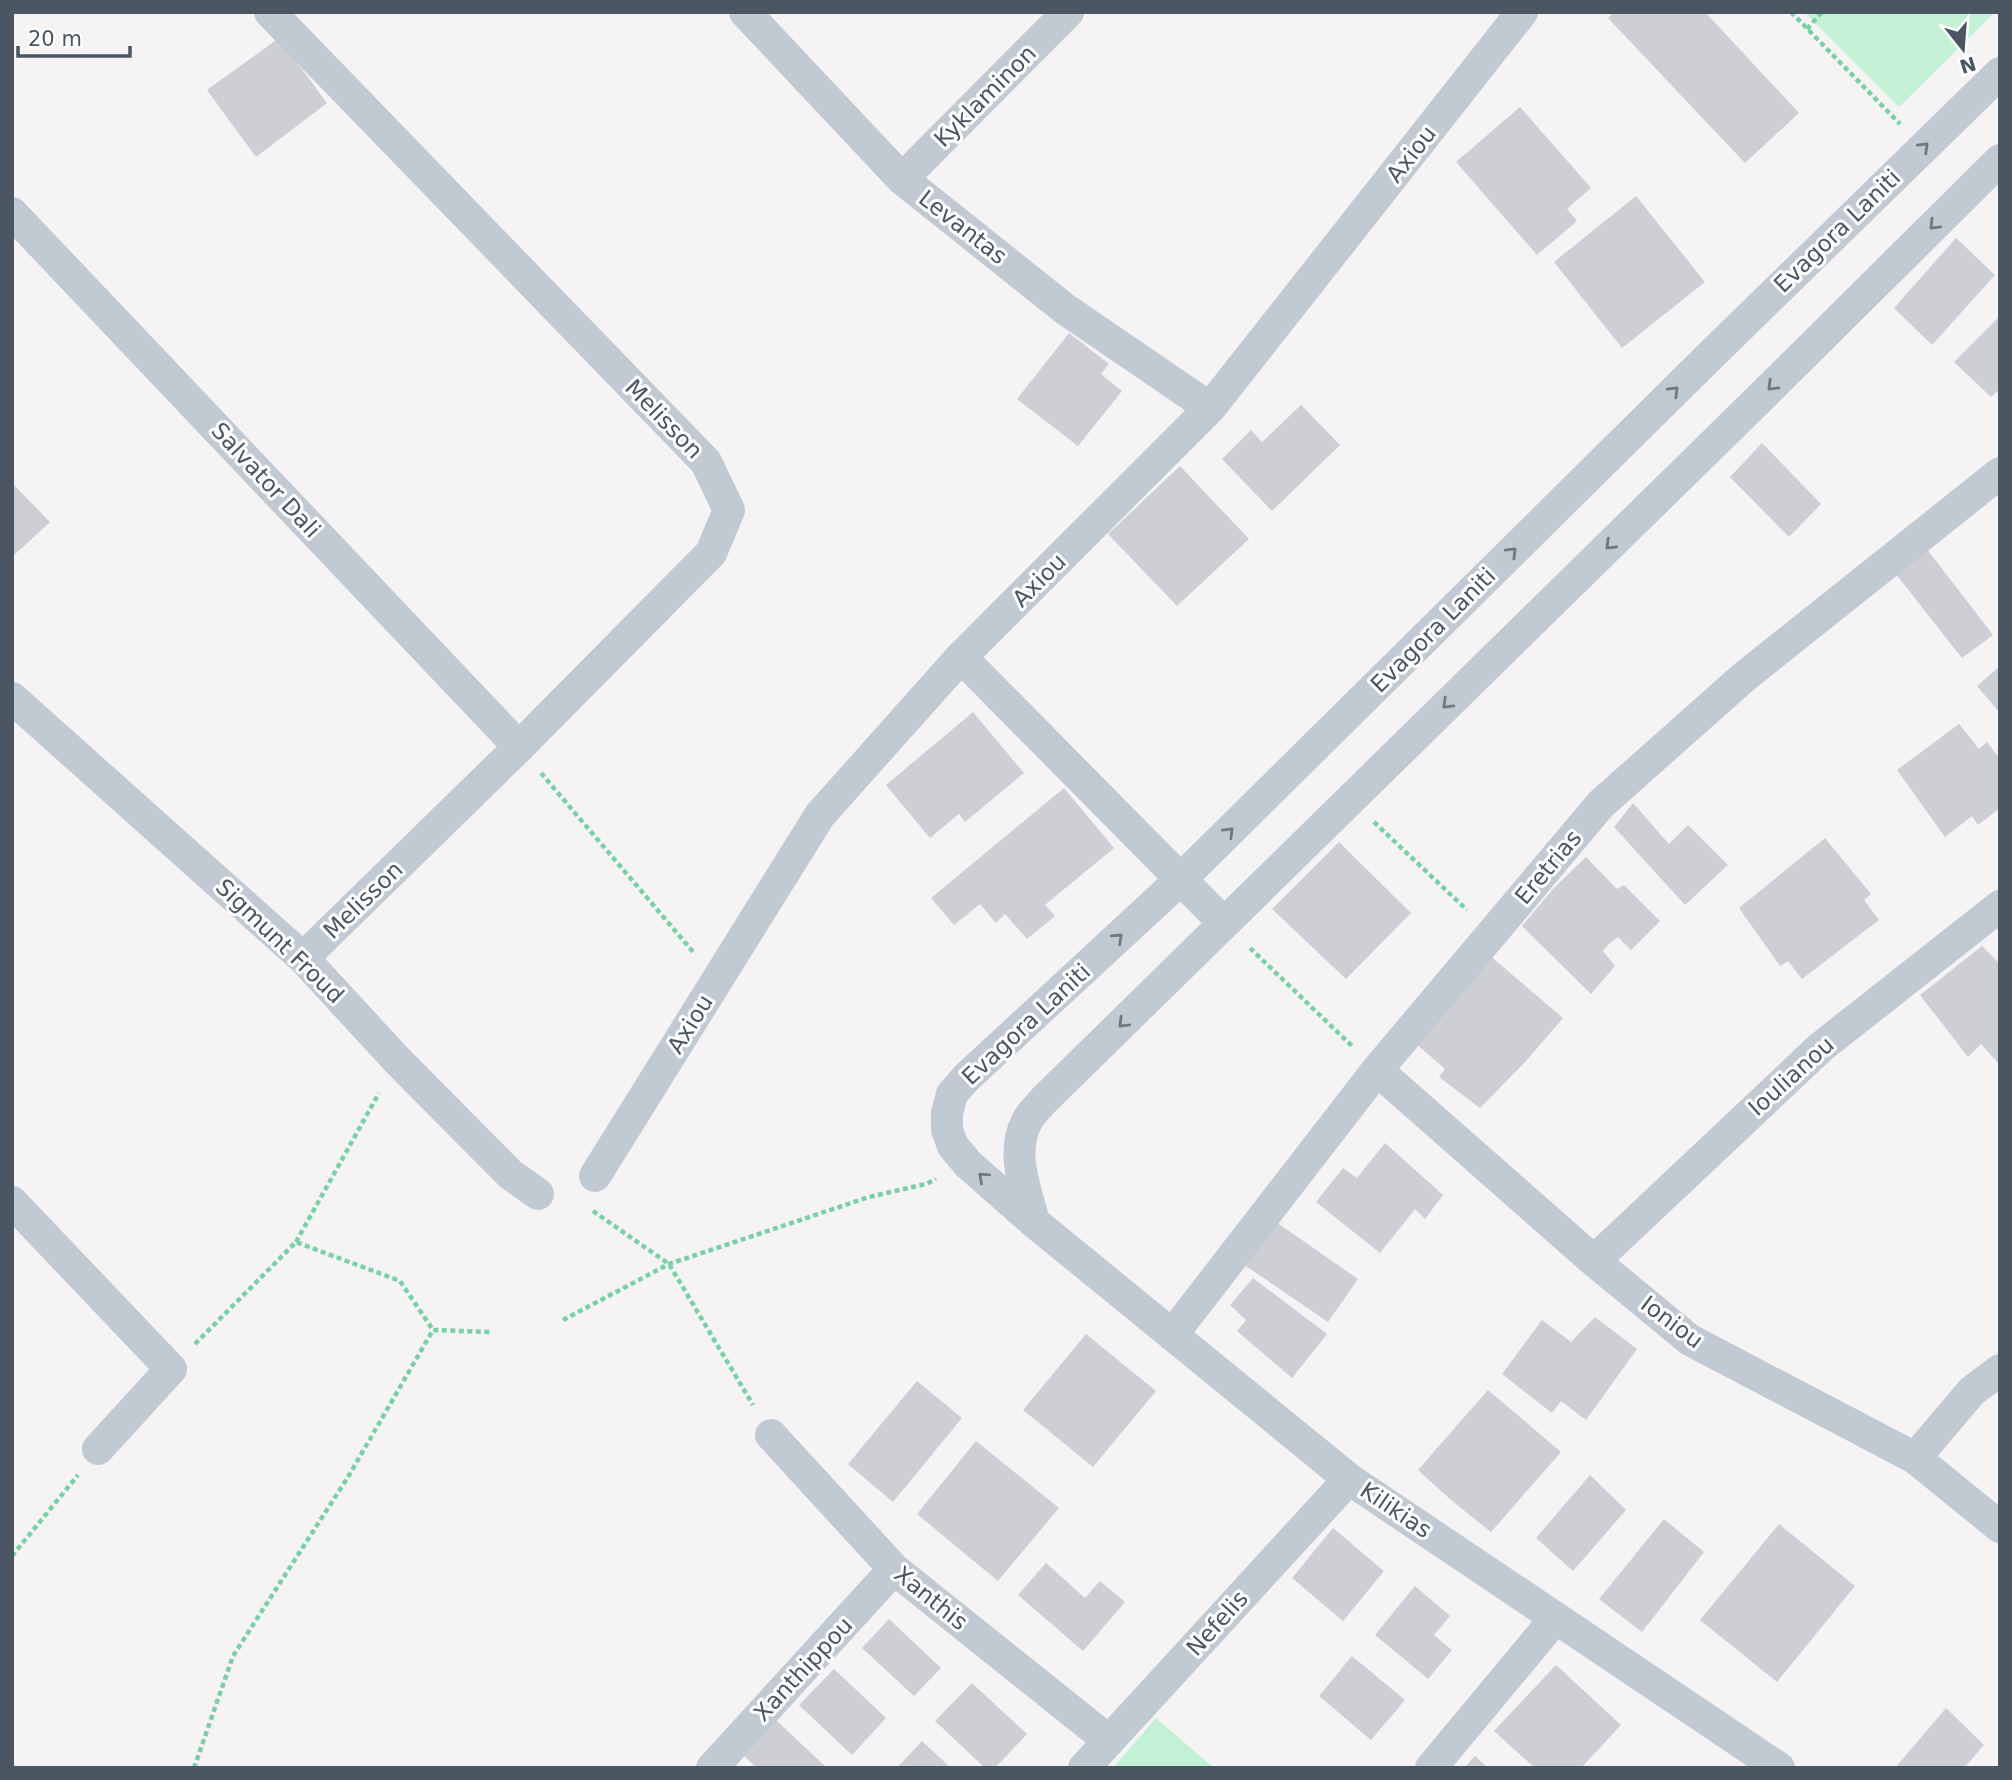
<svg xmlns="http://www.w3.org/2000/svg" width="2012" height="1780" viewBox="0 0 2012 1780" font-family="'DejaVu Sans',sans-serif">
<rect width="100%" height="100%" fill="#f5f3f3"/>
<path fill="#c3f1d5" d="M1804 12H1995L1899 107Z
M1156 1718 1214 1768H1113Z"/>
<path fill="#cdcfd5" d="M1614 12H1705L1799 113 1745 163 1608 18Z
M279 38 327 103 256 157 207 90Z
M1520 107 1591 188 1567 209 1577 221 1537 255 1456 162Z
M1636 196 1705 282 1622 348 1554 262Z
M1956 238 1995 275 1932 345 1894 308Z
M2000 316V389L1991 397 1954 362Z
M1069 333 1109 364 1101 374 1122 391 1078 446 1017 399Z
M1301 405 1340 445 1272 511 1222 459 1251 430 1262 442Z
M1762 443 1821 504 1789 537 1730 477Z
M1180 466 1249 539 1177 606 1108 534Z
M12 483 50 522 12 557Z
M1926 548 1993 635 1962 658 1895 573Z
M2000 666V713L1977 686Z
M973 712 1024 773 965 822 959 814 930 838 886 785Z
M1959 724 1979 749 1987 742 2000 759V808L1978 825 1972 816 1945 837 1897 770Z
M1064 788 1114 848 1045 905 1055 916 1027 939 1005 914 996 923 980 904 954 925 931 898Z
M1633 803 1669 844 1688 825 1728 865 1685 905 1614 827Z
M1825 838 1871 894 1864 900 1879 920 1802 979 1788 961 1780 966 1739 908Z
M1339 842 1411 913 1346 979 1272 909Z
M1586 857 1617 889 1624 885 1660 921 1631 950 1618 937 1609 944 1603 951 1615 966 1591 994 1522 926 1553 889Z
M1982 946 2000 964V1065L1981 1044 1968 1057 1920 995Z
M1488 954 1563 1018 1527 1060 1480 1108 1439 1077 1445 1069 1413 1041Z
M1385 1143 1443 1195 1425 1219 1415 1209 1380 1253 1316 1202 1343 1168 1357 1178Z
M1276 1222 1358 1279 1328 1322 1246 1266Z
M1253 1278 1327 1334 1292 1378 1237 1331 1246 1320 1230 1305Z
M1595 1317 1637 1349 1586 1420 1561 1401 1552 1413 1502 1374 1542 1320 1571 1342Z
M1086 1334 1156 1391 1093 1467 1023 1410Z
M917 1381 962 1418 893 1502 848 1464Z
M1488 1390 1561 1452 1491 1532 1451 1500 1418 1470Z
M976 1441 1059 1508 998 1581 917 1514Z
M1590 1475 1626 1510 1573 1571 1536 1538Z
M1664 1519 1704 1552 1642 1632 1599 1599Z
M1779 1524 1855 1586 1777 1682 1700 1620Z
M1333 1528 1384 1571 1343 1621 1292 1578Z
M1046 1563 1085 1598 1100 1581 1125 1602 1083 1651 1018 1595Z
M1415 1586 1450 1616 1434 1635 1452 1650 1428 1679 1375 1635Z
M889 1619 941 1668 914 1696 862 1648Z
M1352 1656 1405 1700 1371 1740 1319 1696Z
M1556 1665 1621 1725 1581 1768H1535L1494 1731Z
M834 1669 886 1718 852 1755 799 1705Z
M972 1683 1027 1734 995 1768H985L935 1721Z
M1946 1708 1984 1745 1964 1768H1895Z
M776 1720 827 1768H757L743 1755Z
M922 1741 951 1768H897Z
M1475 1756 1488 1768H1464Z"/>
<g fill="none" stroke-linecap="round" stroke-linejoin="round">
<path stroke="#7ad0a6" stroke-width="4.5" stroke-dasharray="5 3.5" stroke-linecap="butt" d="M1791 12 1900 124
M1807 29 1822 12
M541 773 694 953
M1374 822 1467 910
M1250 948 1352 1046
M593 1211 669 1264 753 1405
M296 1242 379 1093
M563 1320 669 1264 869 1197 926 1184 936 1179
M195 1344 296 1242 400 1281 433 1330
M12 1556 78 1475
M194 1768 233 1656 348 1477 433 1330 491 1332"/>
<path stroke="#c1cad2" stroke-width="32" d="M270 12 706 462 729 510 711 553 519 747 303 958
M745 12 902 179 1065 309 1210 408
M902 179 1068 12
M12 213 519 747
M961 657 1224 923
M12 698 303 958 397 1060 510 1174 538 1194
M1377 1070 1594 1261 1690 1340 1915 1458 2000 1527
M595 1176 820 815 961 657 1210 408 1522 12
M12 1202 171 1369 98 1449
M1034 1222C1026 1190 1010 1153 1027 1121 1031 1113 1039 1106 1044 1100L1758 400 2000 160
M1594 1261 1821 1047 2000 906
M1172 1335 1377 1070 1601 804 1744 677 2000 473
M771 1435 894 1569 1109 1741
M1915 1458 1972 1391 2000 1370
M712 1768 894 1569
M1084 1768 1349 1479
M1431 1768 1555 1619
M1779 1768 1349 1479 1034 1222 968 1164 953 1146 947 1130V1113L952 1094 967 1077 1180 880 1710 356 2000 73"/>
</g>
<defs><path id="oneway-chevron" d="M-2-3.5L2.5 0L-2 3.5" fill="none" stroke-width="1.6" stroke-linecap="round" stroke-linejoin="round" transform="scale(1.75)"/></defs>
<g stroke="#6e7983">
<use href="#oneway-chevron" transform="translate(1924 147) rotate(-44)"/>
<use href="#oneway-chevron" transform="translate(1934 225) rotate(135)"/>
<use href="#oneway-chevron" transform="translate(1772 386) rotate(135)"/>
<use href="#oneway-chevron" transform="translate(1674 391) rotate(-45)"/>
<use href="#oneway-chevron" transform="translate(1610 545) rotate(136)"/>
<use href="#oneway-chevron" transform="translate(1512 552) rotate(-45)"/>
<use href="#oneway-chevron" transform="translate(1447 704) rotate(136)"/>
<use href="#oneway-chevron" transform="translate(1229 832) rotate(-45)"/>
<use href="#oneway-chevron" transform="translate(1118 938) rotate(-43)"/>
<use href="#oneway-chevron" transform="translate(1123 1023) rotate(135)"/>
<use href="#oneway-chevron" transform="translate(983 1177) rotate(-138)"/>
</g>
<g text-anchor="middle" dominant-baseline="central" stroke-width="6" stroke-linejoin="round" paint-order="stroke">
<g font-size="23" fill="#4a5661" stroke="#fff">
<text transform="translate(985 96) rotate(-45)">Kyklaminon</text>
<text transform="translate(1411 154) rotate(-52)">Axiou</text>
<text transform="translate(963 227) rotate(38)">Levantas</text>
<text transform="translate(1837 231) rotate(-44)">Evagora Laniti</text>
<text transform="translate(664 419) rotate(46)">Melisson</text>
<text transform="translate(266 480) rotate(47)">Salvator Dali</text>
<text transform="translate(1039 580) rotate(-45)">Axiou</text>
<text transform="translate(1433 630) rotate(-45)">Evagora Laniti</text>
<text transform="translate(1548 867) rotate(-50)">Eretrias</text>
<text transform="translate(363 900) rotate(-44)">Melisson</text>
<text transform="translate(280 941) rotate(44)">Sigmunt Froud</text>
<text transform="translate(690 1024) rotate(-58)">Axiou</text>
<text transform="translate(1026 1024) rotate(-43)">Evagora Laniti</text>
<text transform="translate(1791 1076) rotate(-42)">Ioulianou</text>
<text transform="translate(1672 1322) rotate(37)">Ioniou</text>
<text transform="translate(1396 1510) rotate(34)">Kilikias</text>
<text transform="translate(931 1598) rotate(39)">Xanthis</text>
<text transform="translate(1217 1623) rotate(-48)">Nefelis</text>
<text transform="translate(803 1669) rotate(-47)">Xanthippou</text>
</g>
</g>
<rect width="2012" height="1780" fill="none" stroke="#4a5661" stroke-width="28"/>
<g transform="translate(1963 49) rotate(163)" stroke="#ffffff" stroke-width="5" paint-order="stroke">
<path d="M0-5L12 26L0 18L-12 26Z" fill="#4a5661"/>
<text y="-10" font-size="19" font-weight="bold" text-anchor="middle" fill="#4a5661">N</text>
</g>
<path d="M18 46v10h112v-10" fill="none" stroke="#4a5661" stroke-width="3.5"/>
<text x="28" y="46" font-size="21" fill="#4a5661" stroke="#ffffff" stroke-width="5" paint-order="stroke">20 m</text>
</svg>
